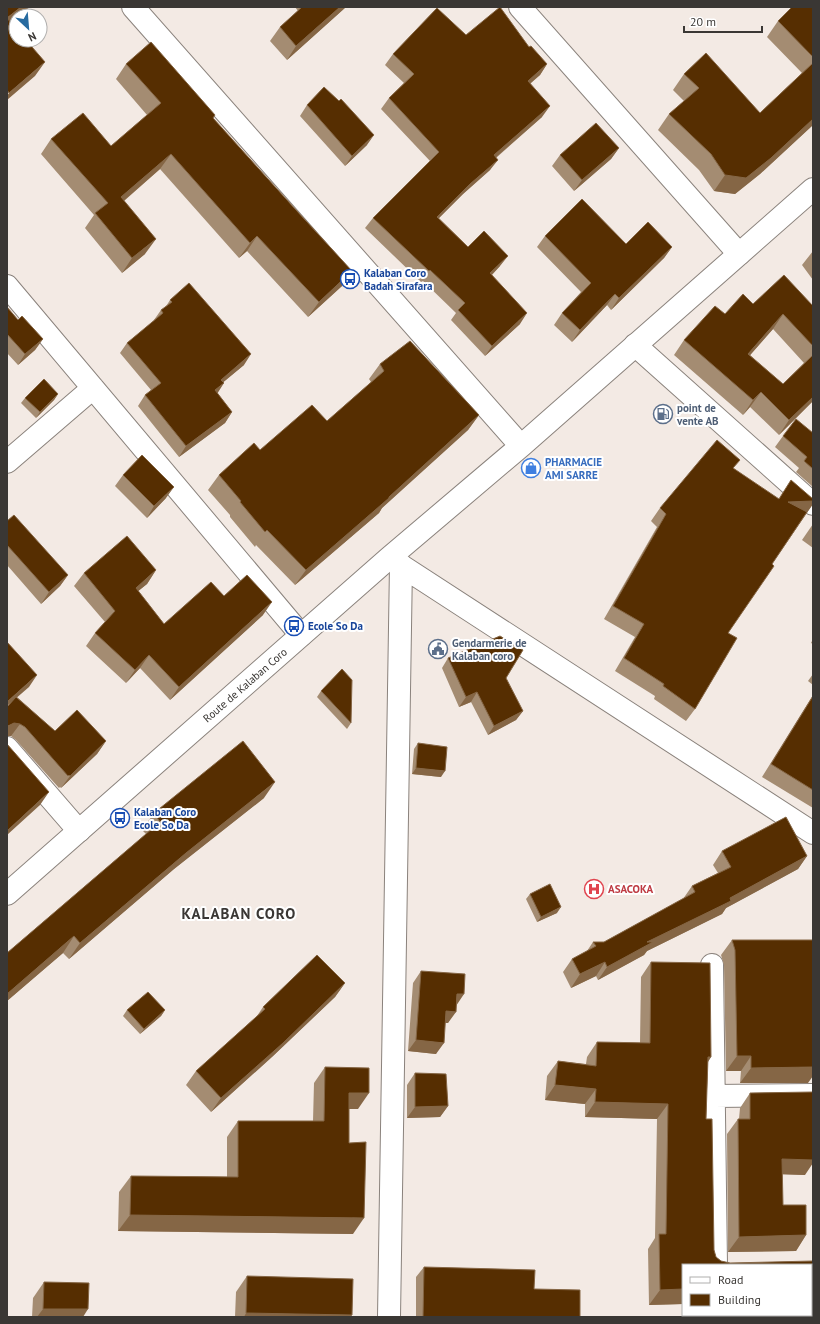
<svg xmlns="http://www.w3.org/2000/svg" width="820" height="1324" viewBox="0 0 820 1324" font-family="'PT Sans',sans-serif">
<rect width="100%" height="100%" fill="#f3eae4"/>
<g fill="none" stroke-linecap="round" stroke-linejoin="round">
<defs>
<path id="street" d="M520 7 739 254
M7 286 301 635
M635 345 813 504
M7 462 93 388
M391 559 813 833
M7 748 79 831
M712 965 716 1265
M714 1096 813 1095
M389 1317 401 565"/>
<path id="secondary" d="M133 7 521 446
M7 894 389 558 521 446 813 189"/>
</defs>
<use href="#street" stroke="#8a827c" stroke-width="24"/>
<use href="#secondary" stroke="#8a827c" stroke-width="24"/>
<use href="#street" stroke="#fff" stroke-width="22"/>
<use href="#secondary" stroke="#fff" stroke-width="22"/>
</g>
<path fill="#a48c72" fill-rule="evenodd" d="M295 7H346L287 60 270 41 280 27 298 11Z
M813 7V125L760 174 735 194 714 191 699 170 658 130 669 114 684 101 673 90 684 74 760 113 802 73 767 37 778 21Z
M466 35 529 47 547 64 540 75 530 84 542 117 496 158 490 170 463 194 439 218 468 247 500 266 492 275 520 324 485 356 451 320 456 313 423 281 421 282 365 228 373 218 430 161 381 109 389 98 404 83 385 65 393 54Z
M126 64 213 118 342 286 308 317 247 251 239 258 160 169 124 201 145 254 122 273 85 228 94 215 41 154 51 139 111 146 147 115 116 79Z
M307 105 367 145 345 166 300 116Z
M619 148 611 159 574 191 552 166 560 155Z
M545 236 626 244 672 247 664 258 611 310 607 305 572 342 554 325 562 313 581 292 537 247Z
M813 251V280L802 265Z
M170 300 244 365 223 382 217 393 232 412 225 423 179 457 138 406 145 395 151 390 120 353 127 343 154 321V320L161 310 165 308Z
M753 304 813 306V401L779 435 750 407 743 415 674 355 684 340 725 314ZM773 329 804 363 783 384 750 355Z
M7 307 18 320 43 339 35 350 18 365 7 353Z
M380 364 479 415 468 430 382 508 379 513 295 585 256 545 255 547 230 517V515L208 490 219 475 260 450 327 421 371 382 369 379Z
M58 394 54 400 36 418 21 403 25 398Z
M813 433V487L796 472 799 468 775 447 783 436Z
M734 469 778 499H813V504L772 564 728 633 695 709 686 721 654 699 655 696 615 671 635 637 604 619 657 527 651 521 660 508Z
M123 475 166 498 147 518 115 486Z
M7 521 68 575 60 586 41 604 7 565Z
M813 524V548L802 540Z
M156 570 147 584 138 591 164 624 224 596 263 615 170 700 140 668 126 683 86 646 95 633 105 622 74 586 84 573Z
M813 639V644L811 643Z
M448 658 523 711 516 720 488 735 471 702 459 707 442 668Z
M813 674V685L808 681Z
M29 687 17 697 55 731 106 741 97 754 61 788 60 787 59 788 16 740 11 736 9 704Z
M321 691 351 723 347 729 317 697Z
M813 695V808L762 777Z
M418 743 441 777 412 774 414 749Z
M264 798 174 869 69 959 63 953 7 1001V953L146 834 142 830 154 813Z
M722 851 807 856 798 869 726 908 722 914 647 951 644 955 598 980 596 976 571 988 563 972 572 959 587 951 593 942H604L683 899 692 886 718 873 713 865Z
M530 894 557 913 537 922 526 899Z
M732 940 808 1083H740L741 1071H726L724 965 721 955Z
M651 962 711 1057 708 1062 706 1119 714 1250 716 1257 721 1261 730 1263 811 1265H683V1304L649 1305 648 1249 655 1238 657 1119 585 1117V1104L545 1100 547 1076 558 1061 586 1064 587 1057 597 1042 640 1043 641 977Z
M421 971 456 1006 448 1023H445L436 1054 408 1051 413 983Z
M345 983 335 997 273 1056 211 1112 186 1085 196 1071 257 1016 263 1007Z
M127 1010H165L161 1016 140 1034 123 1016Z
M325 1067 358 1109H349V1143L353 1234 118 1231 119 1192 131 1176 227 1177V1137L238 1121H313L314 1083Z
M415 1073 448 1106 440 1117 407 1118V1085Z
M750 1093 805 1175 782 1174 783 1205 806 1235 796 1251 728 1252 727 1134 738 1119H739L740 1108Z
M424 1267 534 1289 580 1317H416V1277Z
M247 1276 352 1315 350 1317H235L236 1292Z
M44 1282 83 1317H32L33 1298Z"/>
<path fill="#856645" d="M21 7H30L18 16H16V17L7 24V18Z
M340 7H346L287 60 296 46Z
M45 62 35 76 7 100V96L9 93Z
M547 64 540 75 520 92 528 81Z
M550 106 542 117 486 166 494 155Z
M813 119V125L760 174 735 194 714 191 725 175Z
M374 135 367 145 345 166 352 156Z
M619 148 611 159 574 191 582 180Z
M171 154 160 169 111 212 121 197Z
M498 160 490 170 463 194 430 227 437 217 470 184Z
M257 236 247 251 239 258 250 243Z
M156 239 145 254 122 273 132 258Z
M672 247 664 258 611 310 619 298Z
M508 256 500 266 483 284 490 273Z
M352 271 342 286 308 317 319 302Z
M615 294 607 305 572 342 580 330Z
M527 313 520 324 485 356 492 346Z
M783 314 773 329 738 369 748 354Z
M43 339 35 350 18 365 25 354Z
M251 354 244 365 214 390 221 380Z
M224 383 217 394 215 390Z
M761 392 750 407 743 415 753 400Z
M58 394 54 400 36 418 40 412Z
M813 397V401L779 435 789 420Z
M232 412 225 423 179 457 186 446Z
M479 415 468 430 382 508 379 513 295 585 306 570 389 497Z
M174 487 166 498 147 518 154 506Z
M813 501V504L806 514 788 502Z
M156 570 147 584 126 601 136 588Z
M68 575 60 586 41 604 49 592Z
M272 602 263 615 170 700 179 687Z
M149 655 140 668 126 683 135 670Z
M37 675 29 687 7 706V702Z
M477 692 471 702 459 707 466 697Z
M523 711 516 720 488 735 494 726Z
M14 723 20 724 11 736H7V727L8 726Z
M106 741 97 754 61 788 70 776Z
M416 768 445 771 441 777 412 774Z
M275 782 264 798 174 869 69 959 80 943 186 853Z
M49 792 40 805 7 835V831Z
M807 856 798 869 726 908 722 914 647 951 644 955 598 980 607 967 647 942 730 898Z
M561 907 557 913 537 922 541 917Z
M74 936 63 953 7 1001V994Z
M605 962 596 976 571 988 580 974Z
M345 983 335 997 273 1056 211 1112 221 1098Z
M457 994H464L456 1006Z
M165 1010 161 1016 140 1034 144 1029Z
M446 1011 456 1012 448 1023H438Z
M416 1040 444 1043 436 1054 408 1051Z
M737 1056H751L741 1071H726Z
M708 1057H711L701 1072Z
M813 1067V1076L808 1083H740L751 1068Z
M555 1085 596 1089 585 1104 545 1100Z
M349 1093H369L358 1109H338Z
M595 1102 668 1104 657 1119 585 1117Z
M448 1106 440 1117 407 1118 415 1107Z
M813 1149V1163L805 1175 771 1174 782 1159Z
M130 1215 364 1218 353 1234 118 1231Z
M806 1235 796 1251 728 1252 739 1237Z
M683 1289V1304L649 1305 660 1290Z
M811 1294H813V1309H811Z
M43 1309H88L83 1317H37Z
M246 1313 352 1315 350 1317H244Z"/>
<path fill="#562e01" stroke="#856645" d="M7 7H21L7 18Z
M302 7H340L296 46 280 27Z
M500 7 529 47 531 46 547 64 528 81 550 106 494 155 498 160 470 184 437 217 468 247 484 231 508 256 490 273 527 313 492 346 458 310 465 303 430 270 429 271 373 218 439 152 389 98 414 74 393 54 437 8 466 35Z
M792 7H813V57L778 21Z
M7 18 16 29V40H26L45 62 9 93 7 90Z
M151 42 215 115 213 118 296 210 352 271 319 302 257 236 250 243 171 154 121 197 156 239 132 258 95 213 108 203 51 139 83 113 111 146 161 103 126 64Z
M706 53 760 113 813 63V119L771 158 746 178 725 175 711 154 669 114 699 88 684 74Z
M324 87 339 101 341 99 374 135 352 156 307 105Z
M596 123 619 148 582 180 560 155Z
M582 199 626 244 648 222 672 247 619 298 615 294 580 330 562 313 591 283 545 236Z
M784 275 813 306V346L783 314 748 354 783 384 813 355V397L789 420 761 392 753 400 684 340 715 306 725 314 743 294 753 304Z
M189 283 251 354 221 380 224 383 215 390 232 412 186 446 145 395 161 383 127 343 163 313 161 310 172 302 170 300Z
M7 307 18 320 22 316 43 339 25 354 7 334Z
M410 341 479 415 389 497V498L306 570 267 530 265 532 240 502 241 501 219 475 254 443 260 450 312 405 327 421 384 371 380 364Z
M44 379 58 394 40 412 25 398Z
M796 419 813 433V469L804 461 807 457 783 436Z
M717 440 740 460 733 468 779 499 791 480 813 499V501L788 502 807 512 772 564 774 566 728 633 737 638 695 709 663 686 664 684 624 658 644 624 613 606 666 514 660 508Z
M142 455 174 487 154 506 123 475Z
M14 515 68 575 49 592 7 545V521Z
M127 536 156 570 136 588 164 624 211 582 224 596 247 575 272 602 179 687 149 655 135 670 95 633 115 611 84 573Z
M500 636 523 650 506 678 523 711 494 726 477 692 466 697 448 658Z
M7 642 37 675 7 702Z
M342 669 352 680 351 723 321 691Z
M813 696V790L771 764Z
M16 697 55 731 77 710 106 741 70 776 69 775 68 776 25 727 20 724 14 723 8 726 7 727V707Z
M243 741 275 782 186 853 80 943 74 936 7 994V953L160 822 154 813Z
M418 743 447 747 445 771 416 768Z
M7 744 49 792 7 831Z
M786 817 807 856 730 898 731 901 647 942H653L607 967 605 962 580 974 572 959 596 946 593 942H604L695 892 692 886 731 867 722 851Z
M550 884 561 907 541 917 530 894Z
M732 940H813V1067L751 1068V1056H737L735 950Z
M317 955 345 983 283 1043 221 1098 196 1071 265 1009 263 1007Z
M651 962 710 963 711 1057H708L706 1119H712L714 1250 716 1257 721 1261 730 1263 813 1261V1294H811V1265H683V1289L660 1290 659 1234H666L668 1104 595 1102 596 1089 555 1085 558 1061 596 1066 597 1042 650 1043Z
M421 971 465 974 464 994H457L456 1012 446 1011 444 1043 416 1040Z
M148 992 165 1010 144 1029 127 1010Z
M325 1067 369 1068V1093H349V1143L366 1142 364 1218 130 1215 131 1176 238 1177V1121H324Z
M415 1073 446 1074 448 1106 415 1107Z
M813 1092V1160L782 1159 783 1205H806V1235L739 1237 738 1119H750V1093Z
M424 1267 535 1270 534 1289 580 1290V1317H423Z
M247 1276 353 1279 352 1315 246 1313Z
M44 1282 89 1283 88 1309H43Z"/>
<defs>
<symbol id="bus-ring" viewBox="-11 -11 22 22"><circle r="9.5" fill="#fff" stroke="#1a4fb4" stroke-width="1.5"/><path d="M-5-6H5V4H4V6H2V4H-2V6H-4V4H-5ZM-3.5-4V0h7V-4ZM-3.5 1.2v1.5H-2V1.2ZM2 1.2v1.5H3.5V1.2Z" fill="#1a4fb4"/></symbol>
<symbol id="fuel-ring" viewBox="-11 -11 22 22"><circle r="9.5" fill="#fff" stroke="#5c6f8a" stroke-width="1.5"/><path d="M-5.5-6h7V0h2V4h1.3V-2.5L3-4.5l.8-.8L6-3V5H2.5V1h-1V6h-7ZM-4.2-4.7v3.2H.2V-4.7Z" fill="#5c6f8a"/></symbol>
<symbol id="shop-ring" viewBox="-11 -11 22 22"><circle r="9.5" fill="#fff" stroke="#3f7fe0" stroke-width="1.5"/><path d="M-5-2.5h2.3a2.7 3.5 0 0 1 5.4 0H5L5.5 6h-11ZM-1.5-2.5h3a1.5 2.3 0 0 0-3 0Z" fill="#3f7fe0"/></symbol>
<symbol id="civic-ring" viewBox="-11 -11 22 22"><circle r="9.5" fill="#fff" stroke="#5c6f8a" stroke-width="1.5"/><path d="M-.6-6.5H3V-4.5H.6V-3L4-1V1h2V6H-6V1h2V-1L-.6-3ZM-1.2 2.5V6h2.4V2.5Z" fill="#5c6f8a"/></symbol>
<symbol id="hospital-ring" viewBox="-11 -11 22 22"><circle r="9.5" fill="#fff" stroke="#e0444e" stroke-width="1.5"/><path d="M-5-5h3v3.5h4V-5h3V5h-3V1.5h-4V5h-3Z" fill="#e0444e"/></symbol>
</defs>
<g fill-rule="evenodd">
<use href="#bus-ring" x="339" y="268" width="22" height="22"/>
<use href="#fuel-ring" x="652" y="403" width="22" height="22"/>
<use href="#shop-ring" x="520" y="457" width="22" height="22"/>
<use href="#bus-ring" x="283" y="615" width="22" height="22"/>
<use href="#civic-ring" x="427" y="638" width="22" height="22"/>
<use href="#bus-ring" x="109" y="807" width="22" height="22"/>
<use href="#hospital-ring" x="583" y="878" width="22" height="22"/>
</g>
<g text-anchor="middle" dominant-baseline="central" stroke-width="4" stroke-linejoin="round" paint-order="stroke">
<g font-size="11" font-weight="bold" fill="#164399" stroke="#fff" text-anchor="start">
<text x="364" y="273">Kalaban Coro<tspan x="364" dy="13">Badah Sirafara</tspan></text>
<text x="308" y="626">Ecole So Da</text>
<text x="134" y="812">Kalaban Coro<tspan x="134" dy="13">Ecole So Da</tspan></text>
</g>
<g font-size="11" font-weight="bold" fill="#4e5e75" stroke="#fff" text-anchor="start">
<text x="677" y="408">point de<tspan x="677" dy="13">vente AB</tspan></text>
<text x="452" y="643">Gendarmerie de<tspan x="452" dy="13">Kalaban coro</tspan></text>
</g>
<g font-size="11" font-weight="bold" fill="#366cbe" stroke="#fff" text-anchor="start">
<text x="545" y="462">PHARMACIE<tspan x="545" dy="13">AMI SARRE</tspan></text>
</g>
<g font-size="11" fill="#3a3734" stroke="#fff">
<text transform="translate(245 685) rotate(-41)">Route de Kalaban Coro</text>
</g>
<g font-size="11" font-weight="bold" fill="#be3a42" stroke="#fff" text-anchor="start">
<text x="608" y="889">ASACOKA</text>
</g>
<g font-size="15" font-weight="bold" letter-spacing="1" fill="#3a3734" stroke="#fff">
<text x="239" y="913">KALABAN CORO</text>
</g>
</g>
<rect width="820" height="1324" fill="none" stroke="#3a3734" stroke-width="16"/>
<rect x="682" y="1264" width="130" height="52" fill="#ffffff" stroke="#b0afae"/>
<rect x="690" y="1277" width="20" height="6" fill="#ffffff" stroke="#b0afae"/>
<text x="718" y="1284" font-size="12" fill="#3a3734">Road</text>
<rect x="690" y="1294" width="20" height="12" fill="#562e01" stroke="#b0afae"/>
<text x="718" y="1304" font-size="12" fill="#3a3734">Building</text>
<g transform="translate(28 28) rotate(154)"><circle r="19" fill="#ffffff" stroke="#b0afae"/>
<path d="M0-3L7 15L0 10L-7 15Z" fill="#276ba0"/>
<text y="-6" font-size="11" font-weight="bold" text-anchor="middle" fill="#3a3734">N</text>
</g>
<path d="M684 26v6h78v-6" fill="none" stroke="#3a3734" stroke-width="2"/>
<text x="690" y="26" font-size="12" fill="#3a3734" stroke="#ffffff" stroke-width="3" paint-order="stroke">20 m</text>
</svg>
